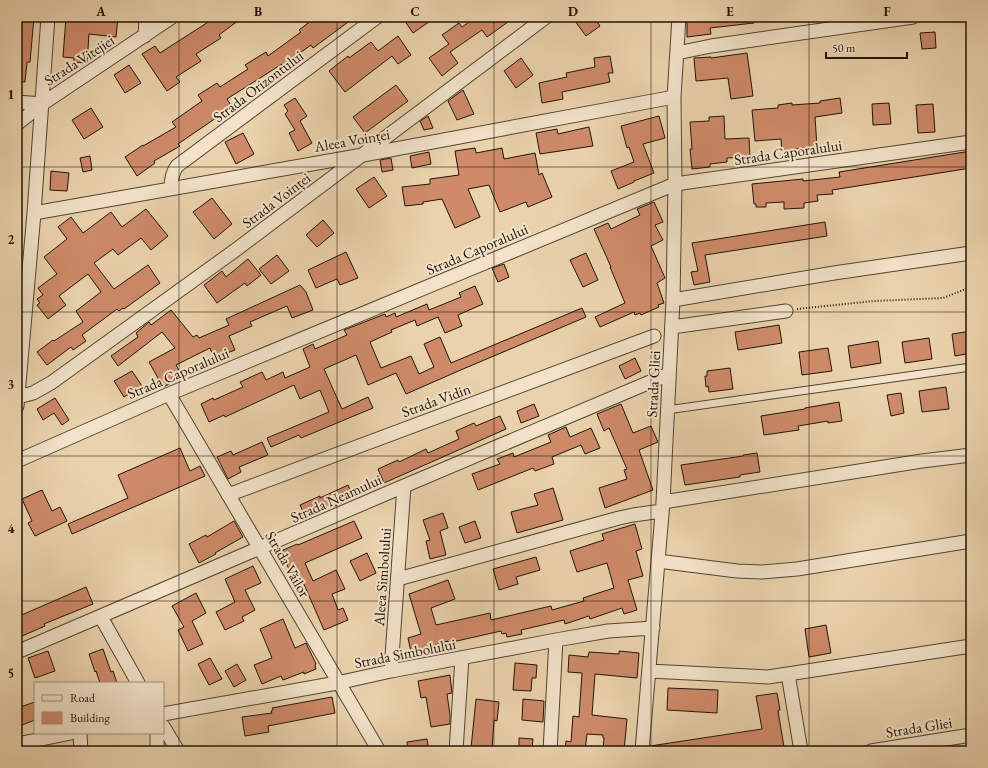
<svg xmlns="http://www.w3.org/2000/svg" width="988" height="768" viewBox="0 0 988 768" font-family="'EB Garamond',serif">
<rect width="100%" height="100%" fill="#ead2ac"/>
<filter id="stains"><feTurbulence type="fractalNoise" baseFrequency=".005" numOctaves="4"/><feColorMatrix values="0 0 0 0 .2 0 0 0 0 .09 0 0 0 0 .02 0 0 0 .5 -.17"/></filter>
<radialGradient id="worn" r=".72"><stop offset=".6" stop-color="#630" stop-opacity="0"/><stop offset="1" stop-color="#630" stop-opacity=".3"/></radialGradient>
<path fill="#ce8a69" stroke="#211408" d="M17 17H34L30 62H27L25 82 17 81Z
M66 17H118L116 37 89 34 87 63 74 62V58L63 57Z
M216 17H243L219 35 221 38 196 54 201 61 176 77 180 82 167 91 142 54 155 46 160 53Z
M316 17H355L313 48 311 45 283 65 282 64 227 99 232 107 178 144 180 146 154 161 155 163 137 176 125 157 143 145V146L176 127 172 122 202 101 198 95 217 83 220 87 248 69 245 65 266 52 268 56 301 32 299 30Z
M402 17H436L413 33Z
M476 17H515L487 37 482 30 450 52 458 63 442 76 429 58 449 44 442 35 459 23 462 27Z
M572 17H594L600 26 586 36Z
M707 17H753L754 23 710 28 711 34 687 37V19Z
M935 32 936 48 922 49 920 33Z
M398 36 411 55 398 64 392 56 345 92 329 71 348 56 349 58 371 42 378 51Z
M747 53 753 96 731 99 728 78 696 81 694 58 711 57V58Z
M610 56 613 73H608L610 82 562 92 563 99 542 103 539 83 567 77 566 73 595 67 594 58Z
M521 58 533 75 516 88 504 71Z
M129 65 141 83 125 93 114 75Z
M396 85 408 101 365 133 353 117Z
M463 90 474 114 457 120 448 101Z
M295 98 307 116 300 121 312 143 298 151 289 133 295 130 285 114 288 111 284 105Z
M840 98 842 113 815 117 817 147 796 149V152L782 153 781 139 755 141 752 110 778 108V105L792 103V105L820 103V101Z
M889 103 891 124 873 125 872 104Z
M933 104 935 132 918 133 916 105Z
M91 108 103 127 84 139 72 120Z
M428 116 433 128 424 130 420 121Z
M659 116 665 138 643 144 654 173 634 181V182L618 189 611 171 634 162 629 147 627 148 621 126Z
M724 116 725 139 749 138 750 157 727 158V162L710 164V167L692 169 690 149H692L690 122 709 121V117Z
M589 127 593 146 540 154 536 133 557 129 558 134Z
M243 133 254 154 236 164 225 142Z
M475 148 476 153 502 148 504 159 535 153 539 175 542 173 552 197 528 207 526 202 500 212 489 185 468 189 480 217 455 228 442 199 423 202V204L405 206 402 187 430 184V179L459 175 455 151Z
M971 151V168L832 190 833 194 817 195 818 201 804 203V208L784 209V202L766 203V207H756V204H754L752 184 803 179V181L840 177 839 172Z
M429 152 431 164 412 168 410 156Z
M90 156 92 170 83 172 80 158Z
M391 158 393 170 382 172 380 160Z
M51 171 69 173 67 191 50 190Z
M374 177 387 196 369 208 356 189Z
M212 198 232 224 214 239 193 212Z
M654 202 663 222 655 225 663 240 651 246 665 278 657 283 664 303 658 305 659 307 641 315 640 313 635 315 634 312 600 327 595 317 625 303 610 267H611L594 229 608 223 611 229 640 215 637 209Z
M146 209 168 236 151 250 141 238 118 255 113 249 94 263 114 289 148 265 160 283 124 309 123 308 119 311 117 309 82 335 86 341 73 350 71 347 47 365 37 352 53 340 54 341 83 322 76 311 101 292 88 274 59 296 66 305 48 319 37 305 40 303 37 299 43 295 38 288 57 274 44 257 67 239 58 227 71 217 83 233 111 212 122 227Z
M323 220 334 233 317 247 306 235Z
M825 222 827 236 705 255 710 282 694 285 691 272 698 271 692 243Z
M346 252 358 278 340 285 337 279 316 288 308 270Z
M586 253 598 280 583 287 570 260Z
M277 255 289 271 271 284 259 269Z
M248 259 261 275 247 286 245 283 217 303 204 285 222 271 226 277Z
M504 264 509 277 498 282 492 268Z
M300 285 306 292 313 310 292 318 287 306 250 322 252 326 229 336 235 350 214 358 210 348 176 365 183 377 163 387 149 362 175 348 162 332 118 366 111 356 138 337 136 333 149 322 151 325 171 310 193 337 197 335 199 338 229 325 226 319Z
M475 286 483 304 458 315 462 326 445 333 438 317 417 326 415 320 391 330 392 332 370 342 381 368 411 356 419 374 434 367 424 344 440 337 451 363 582 308 586 317 463 369 406 394 396 373 368 385 356 355 324 369 342 409 368 397 373 408 301 438 299 435 271 447 267 438 329 412 320 390 300 399 294 385 225 417 224 415 209 422 201 404 213 398 214 400 243 387 240 382 262 372 266 380 283 372 285 378 310 367 303 349 313 344 315 349 347 335 344 330 385 314 386 317 395 313 396 317 427 304 429 310 461 297 459 293Z
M779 325 782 343 738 350 735 332Z
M971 331V353L955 356 952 334Z
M929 338 932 359 905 363 902 342Z
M878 341 881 363 851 368 848 346Z
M828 348 832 371 802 375 799 352Z
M635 358 641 371 625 379 619 366Z
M730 368 733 389 709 392 708 386 706 387 705 376H707V371Z
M132 371 142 386 124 397 114 381Z
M946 387 949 409 922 412 919 391Z
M901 393 904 413 891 416 887 395Z
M55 398 69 420 62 425 54 413 43 420 37 409Z
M839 402 842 421 828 423V421L798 426 799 430 764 435 761 416 805 409V408Z
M534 404 539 416 521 423 517 411Z
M621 404 633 433 651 426 658 442 639 450 653 490 605 508 599 488 627 479 624 470 627 469 609 428 604 431 597 414Z
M500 416 506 429 384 483 378 469 398 460 399 462 426 449 428 453 459 439 456 431 474 423 476 426Z
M566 427 570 437 591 428 600 448 585 454 581 445 552 457 554 464 535 471 533 468 478 490 472 474 500 464 497 459 513 453 514 457 551 442 548 435Z
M262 442 268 455 239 467 241 472 228 479 217 457 231 451 233 455Z
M180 448 190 471 200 466 205 476 72 534 68 524 128 498 118 475Z
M757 453 760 472 740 475V477L726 479 685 485 681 465 743 456V455Z
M348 485 353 497 333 507 332 505 306 518 300 505 320 496V498Z
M553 488 563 520 517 533 511 512 538 505 534 494Z
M42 490 52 511 60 507 67 521 35 536 28 523 32 521 22 499Z
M443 513 448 528 440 531 446 555 430 559 426 541 430 540 423 520Z
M234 521 243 537 215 553 216 554 199 563 189 544 206 535 207 537Z
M354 521 362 538 305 563 313 581 336 570 345 589 332 594 338 610 343 608 348 620 324 630 299 573 292 576 281 551 297 544 298 545Z
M475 521 481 538 465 543 459 527Z
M635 524 642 549 636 551 643 576 628 580 637 610 624 614 622 608 590 619 589 616 565 624 564 620 521 630 522 634 507 637 506 633 502 634 501 631 448 643V641L411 652 408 638 421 634 409 594 448 580 455 599 431 608 436 625 490 613 491 620 551 606 552 610 584 601 583 598 614 588 607 563 577 572 570 551 604 540 602 534Z
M367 553 376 573 360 581 350 561Z
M536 557 540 570 516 577 518 584 499 590 493 569Z
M253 566 261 583 245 590 255 610 242 617 244 621 225 630 216 612 235 602 225 579Z
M86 587 93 604 44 624 45 626 22 636 17 623V617Z
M196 593 206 613 192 621 203 644 188 651 178 630 184 627 172 606Z
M283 619 295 648 306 643 316 664 315 665 316 669 304 674V672L283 680 281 676 262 684 254 665 272 658 260 629Z
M826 625 831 653 809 657 805 629Z
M103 649 111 672 113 671 117 683H100L96 671 95 672 89 654Z
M48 651 55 671 35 678 28 658Z
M619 651 639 653 637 678 595 674 592 715 627 719 624 751H603L604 738H603V735L587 734 585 751H565L566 741 571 742 573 716 579 717 582 673 568 672 569 655 588 657 589 652 619 654Z
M210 658 222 679 209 685 198 664Z
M515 663 537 665 536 678H532L531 691 513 690Z
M237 664 246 680 234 687 225 671Z
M450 675 452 693 447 694 450 715V724L431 727 426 697 421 698 418 681Z
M668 688 718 690 717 713 667 710Z
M777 693 780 710 778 711 784 747 757 751H650V746L762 729 756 696Z
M332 697 335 713 268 726 269 732 245 736 242 717 272 713 271 711 273 710 272 708Z
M476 699 499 702 497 721 494 720 492 749 471 748Z
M523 699 544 701 543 722 522 720Z
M35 702V720L22 725 17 708Z
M519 738 533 739 532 748H519Z
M427 739 429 751H408L407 742Z"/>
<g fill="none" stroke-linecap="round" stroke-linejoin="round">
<defs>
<path id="service" d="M17 284H28
M667 410 971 367"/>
<path id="minor" d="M145 36 146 17
M677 53 711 46 913 17
M17 102 42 104
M17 124 42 104 172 17
M171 188C171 180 172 173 177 166L377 17
M34 213 363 155 674 97
M673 300 834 273 971 253
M672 327 786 311
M169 394 379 751
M18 397 33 393 51 383 237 249 546 17
M17 406 34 213 48 17
M17 461 169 394 675 184 971 142
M228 495 654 336
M663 502 922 461 971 455
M658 561 737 571 762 572 797 569 971 541
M398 579 619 518 633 515 662 511
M101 617 138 683
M17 652 404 486 669 374
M391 671 404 486
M649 671 768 677 971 646
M788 674 801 751
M163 714 337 683 391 671 556 640 608 631 653 628
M163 726 178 751
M80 733 81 751
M157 733V751
M17 744 71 733
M456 751 462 658
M550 751 556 640
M642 751 663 502 673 300 675 184 674 97 679 17
M871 751 971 735"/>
</defs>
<use href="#service" stroke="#534431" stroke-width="9"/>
<use href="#minor" stroke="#534431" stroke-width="15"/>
<path stroke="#211408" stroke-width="2" stroke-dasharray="1 2" stroke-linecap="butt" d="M797 309 874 301 943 298 971 287"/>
<use href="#service" stroke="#f1e2c9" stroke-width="7"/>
<use href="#minor" stroke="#f1e2c9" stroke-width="13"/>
</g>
<path fill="none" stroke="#211408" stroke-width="1" stroke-opacity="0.55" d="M179 17V751M337 17V751M494 17V751M651 17V751M809 17V751M17 167H971M17 312H971M17 456H971M17 601H971"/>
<g text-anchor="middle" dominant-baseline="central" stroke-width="4" stroke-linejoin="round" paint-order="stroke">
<g font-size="15" fill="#211408" stroke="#f1e2c9">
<text transform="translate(79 60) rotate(-33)">Strada Vitejiei</text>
<text transform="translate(258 86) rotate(-37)">Strada Orizontului</text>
<text transform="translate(352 140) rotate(-10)">Aleea Voinței</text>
<text transform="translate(788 152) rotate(-8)">Strada Caporalului</text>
<text transform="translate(276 200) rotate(-37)">Strada Voinței</text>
<text transform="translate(477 249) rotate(-23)">Strada Caporalului</text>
<text transform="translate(178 373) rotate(-23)">Strada Caporalului</text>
<text transform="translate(653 384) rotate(-87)">Strada Gliei</text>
<text transform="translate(436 400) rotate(-20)">Strada Vidin</text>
<text transform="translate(336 498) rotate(-24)">Strada Neamului</text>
<text transform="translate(288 564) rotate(60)">Strada Văilor</text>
<text transform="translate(382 577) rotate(-86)">Aleea Simbolului</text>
<text transform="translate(405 653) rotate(-11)">Strada Simbolului</text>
<text transform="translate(919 727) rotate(-9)">Strada Gliei</text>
</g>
</g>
<rect width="988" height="768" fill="none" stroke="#ead2ac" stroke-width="44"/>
<rect x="34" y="682" width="130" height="52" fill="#f1e2c9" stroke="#9e907c"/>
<rect x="42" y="695" width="20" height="6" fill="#f1e2c9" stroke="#9e907c"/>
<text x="70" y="702" font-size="12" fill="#211408">Road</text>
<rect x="42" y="712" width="20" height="12" fill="#ce8a69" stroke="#9e907c"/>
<text x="70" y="722" font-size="12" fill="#211408">Building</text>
<path d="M826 52v6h81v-6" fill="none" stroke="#211408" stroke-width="2"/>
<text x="832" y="52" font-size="12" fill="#211408" stroke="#f1e2c9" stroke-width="3" paint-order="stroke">50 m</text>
<rect x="22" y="22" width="944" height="724" fill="none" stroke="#211408" stroke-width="1.5"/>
<g font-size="13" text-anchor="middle" font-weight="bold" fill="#211408">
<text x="101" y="16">A</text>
<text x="258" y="16">B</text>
<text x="415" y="16">C</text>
<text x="573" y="16">D</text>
<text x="730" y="16">E</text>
<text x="887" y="16">F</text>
<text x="11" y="99">1</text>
<text x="11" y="244">2</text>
<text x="11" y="389">3</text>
<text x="11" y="533">4</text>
<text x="11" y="678">5</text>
</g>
<rect width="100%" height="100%" filter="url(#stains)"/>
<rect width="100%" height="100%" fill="url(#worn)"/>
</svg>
